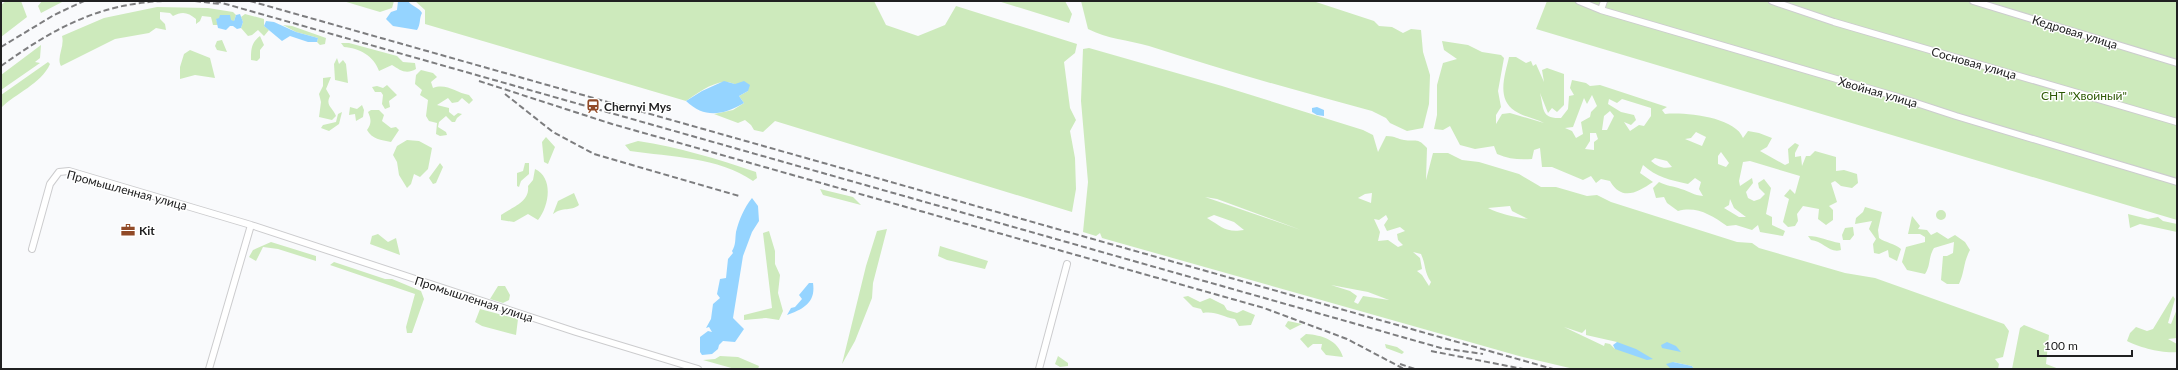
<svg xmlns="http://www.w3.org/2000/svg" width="2178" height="370" viewBox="0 0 2178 370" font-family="Lato,sans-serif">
<rect width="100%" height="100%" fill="#f9fafc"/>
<path fill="#cdeabc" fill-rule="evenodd" d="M6 1H21L27 17 1 37V5Z
M42 1H64L41 13 38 6Z
M343 1H394L392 8 380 12Z
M415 1H874L886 25 918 36 945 25 956 6 1077 44 1075 53 1064 62 1070 108 1076 120 1070 131 1075 158 1076 189 1072 212 775 121 763 132 754 130 751 125 745 120 738 123 714 114 733 110 744 103 739 96 748 91C741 87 732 81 724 82 711 83 696 94 686 101L425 24V10Z
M998 1H1065L1072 14 1069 23Z
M1081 1H1313L1374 21 1379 26 1392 27 1403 33 1411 29 1421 30 1423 52 1430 75 1429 104 1423 128 1407 131 1390 123 1386 118 1372 111C1297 91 1223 70 1149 46 1128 40 1107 39 1088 29Z
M1547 1H2177V220L1536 29Z
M157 7 208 8 233 12 236 15 234 21 216 19 218 25H213L211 17 202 16 200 21 196 24V19C188 12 182 11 173 16L170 13 160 12V19L165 24 166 30 156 28 149 33 115 39 61 66C56 57 65 47 62 36L104 18Z
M245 14 264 19V26L269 30 264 36 258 30 252 35 248 36 241 28 243 22 241 17Z
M283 25 292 26 326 38 325 44 320 45 317 42 318 38 296 32Z
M260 36 264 45 260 50V58L257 61 251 60C251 49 251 43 260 36Z
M222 40 227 52 217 50 215 46 217 41Z
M1442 41 1468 45 1482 52 1501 55 1504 58 1498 91 1501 107 1496 115V124L1502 114 1510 113 1544 123C1535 118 1524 117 1515 111 1496 99 1505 75 1509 57H1516L1526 63 1531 61 1533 66 1536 64 1544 82 1542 70 1547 68 1564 74V105L1557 112 1552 108 1548 113 1540 93C1544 109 1541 119 1561 118L1568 109 1569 96 1574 95 1570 88 1572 80 1586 83 1590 86 1600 85 1667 107 1662 110 1665 114C1685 112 1735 117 1743 138L1748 131 1759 133 1772 138 1767 147 1760 151 1785 165 1789 163 1788 149 1795 143 1799 145 1795 153V157L1801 156 1802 166 1806 156H1810L1815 151 1836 157V171L1844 170 1857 174 1858 183 1852 188 1841 186 1835 181 1831 183 1837 202 1829 206 1833 210V220L1826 225 1818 219 1819 209 1803 206 1797 214 1798 221 1795 226 1788 227 1783 222 1789 199 1784 196 1790 189 1795 194 1800 176 1750 161 1743 162 1739 181 1740 186 1752 178 1753 183 1746 192 1748 198 1754 201 1760 199 1765 194 1759 188 1758 183 1764 179 1771 188 1766 214 1772 217V225L1785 231 1783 236 1760 232 1758 225 1752 230 1736 225 1727 226C1711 215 1697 206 1678 211L1667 203 1664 197 1656 198 1653 188 1659 182C1666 186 1674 186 1681 189 1691 192 1693 195 1703 196L1699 189 1701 182 1695 178 1688 184C1670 180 1656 177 1643 165L1640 173 1653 182C1638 192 1622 202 1610 181L1601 179 1596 183 1591 176 1583 180 1552 167H1542L1540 148 1534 150 1532 159C1519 160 1509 159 1497 154L1494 146 1475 149 1460 145 1450 126 1443 130 1434 129 1437 115V85L1443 63 1457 59 1444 50ZM1592 95 1597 106 1591 112 1590 117 1581 122 1583 134 1576 138 1572 131 1565 128 1573 127 1584 98 1587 104ZM1609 99 1617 103 1622 99 1651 108V116L1644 126 1639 125 1630 131 1624 122 1631 125 1636 120 1634 115 1621 112 1608 104ZM1610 111 1614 116 1607 130H1602L1604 116ZM1696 132 1706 137 1702 146 1685 139 1691 138ZM1590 133H1596L1598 139 1594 142V150L1585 149 1590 141ZM1721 152 1729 163 1726 167 1718 164V156ZM1655 158 1667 161 1672 167C1663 169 1658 167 1651 161ZM1730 199 1734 208 1746 217H1739L1724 208 1729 205Z
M341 43H349L397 56 403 62 415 63 416 69C406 75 400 70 392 65L379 71C374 56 359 48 344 47Z
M41 45 40 58 35 62 40 63 1 90V75Z
M1089 48 1222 86 1363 130 1373 135 1378 152 1386 136C1396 136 1397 139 1404 140 1416 142 1417 137 1427 148L1426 180 1433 153H1448L1462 160 1479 162 1519 174 1541 187H1556L1587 196 1597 195 1611 202 1737 242 1752 243 1759 248 1845 273 1875 278 2004 324 2009 331 2003 357 1995 359 1999 364 1998 369H1694L1692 366 1673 362 1670 369H1671H1574L1519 356 1102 238 1100 233 1096 236 1083 232 1088 182 1081 101 1083 49ZM1372 193 1371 203 1358 198 1365 194ZM1205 197 1217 199 1301 230ZM1510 206 1512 211 1528 219C1515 217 1499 214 1488 208ZM1214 215 1234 222 1244 230C1226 233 1222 227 1207 218ZM1386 215 1388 219 1384 225 1387 231 1400 227 1405 231 1397 234 1398 240 1403 245 1398 247 1388 240 1378 241 1380 232 1374 219 1379 220ZM1413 252 1421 254C1426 265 1424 272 1431 282L1429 286 1422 275 1417 271 1422 269 1420 258ZM1331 285 1368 292 1389 300 1363 296 1358 304 1354 302 1357 296 1350 291ZM1564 327 1582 333 1586 329V335L1617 342 1615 349 1610 344 1605 343 1604 346Z
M190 50 210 58 215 78 195 75 180 79V67L184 54Z
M337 58 339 64 343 60 346 64 348 83 335 80 334 64Z
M48 62 50 64C41 84 16 93 1 108V95Z
M421 70 433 73 437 77 431 82 433 88C447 83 456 93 469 95L473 100 469 104 462 98 458 102 452 103 448 98 437 105 449 108V112L454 116 458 113 462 114 457 118 455 122H452L446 116 439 122 438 127 446 132 447 135 440 136 436 134 437 123 429 121 426 116 428 100 420 95 422 90 415 84 416 75Z
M331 77 326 89 330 96C325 106 333 107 336 116L332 120 319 117 321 102 319 94 323 86V78Z
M387 85 397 95 389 101 390 107 385 109 382 104 383 95 381 92H375L372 87 377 86 383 88Z
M362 105 364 110 363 117 356 121 355 114 349 115 350 107 357 109Z
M371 110H379L384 115 382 121 391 128 396 127 399 130 391 142C381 140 372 139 367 130 372 123 371 119 368 112Z
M342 112 339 124 329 131 321 128 323 125 336 122 338 114Z
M546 137 555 147 548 164 544 162 542 142Z
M407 140 419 141 432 148 428 169 420 177 414 174 411 184 407 188 399 175 397 162 393 155 397 146Z
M638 141C678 147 718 159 756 172L757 178 753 181C718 157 671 157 630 151L625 145Z
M440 163 443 167 436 183 433 184 429 178Z
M525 163H529V174L521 181 519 187 517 186V173L523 171Z
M535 169C554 178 549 206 538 220L528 214 514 222 501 220V215C512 207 530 202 528 186L533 180Z
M820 189 853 197 861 205 823 195Z
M574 193 579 205C570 212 564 206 553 214L558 201Z
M1865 207 1882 212 1878 230 1879 238C1886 243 1894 243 1901 249L1897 261 1889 257 1888 250 1879 254 1874 253 1873 244 1876 239 1869 229 1872 221 1855 224 1856 218 1863 212Z
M1936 215a5 5 0 1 1 10 0a5 5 0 1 1-10 0Z
M2128 214 2148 219 2158 217 2163 221 2177 224V232L2140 224 2130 228Z
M1912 216 1920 226 1918 229 1927 230 1931 235 1937 232 1948 239 1955 235 1965 242 1970 250C1963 263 1965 271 1959 284H1947L1941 280 1943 256H1947L1953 253 1954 242 1934 248C1928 258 1931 265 1925 274L1907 270 1902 262 1906 247 1925 242V237L1920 234H1908Z
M1853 227 1854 235 1850 240H1843L1842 235 1845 228Z
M887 229 873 283 872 298 855 341 842 364 866 266 877 231Z
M769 231 775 251V264L780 275 778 293 783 311 779 320 766 318 744 320V315L772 308 763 233Z
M378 234 388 242 396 238 400 255 370 244 372 236Z
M1808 236C1819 236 1828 241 1840 243L1841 250C1830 254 1823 241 1811 240Z
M271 242 316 256V261L278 249 263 247 256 261 249 257 253 250Z
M940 246 988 261 985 269 947 260 938 256Z
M334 262 385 279H392L421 291 424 299 412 333H407L406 327 415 294 330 265Z
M498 286H505L510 295 509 300 503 303 490 299Z
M1188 296 1200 302 1210 298 1224 305 1227 310 1237 313 1243 310 1255 315 1251 325 1239 326 1235 319C1222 317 1216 311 1203 313L1201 309 1193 307 1183 297Z
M2173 296 2175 299 2168 323 2171 324 2177 309V338L2168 339 2177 344V352C2164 354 2138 347 2127 341L2130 333 2136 327 2147 331 2153 329Z
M480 309 518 319 516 335 482 326 475 322Z
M1288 321 1302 324 1290 330 1285 326Z
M2024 325 2049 335 2046 364 2059 369H2012L2020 328Z
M1306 334C1322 335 1338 340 1343 357L1326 355 1321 349 1322 344H1313L1308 348 1300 339Z
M1385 344 1397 347 1404 352 1402 354 1386 348Z
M720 356 738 357 759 366 758 369H735L703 360 715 359Z
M1058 356 1068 363V366L1060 367 1055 364Z"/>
<path fill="#95d4ff" d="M398 1H408C412 7 419 7 422 13 419 18 421 24 417 30L393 26 386 19 391 12 397 10Z
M240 14 243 22 241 28 237 29 233 26H230L226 30 218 28 216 19 219 18 220 15H230L231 20 234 21 236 15Z
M266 21 274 22 296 32 318 38 317 42H308L290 36 282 41 264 26Z
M724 81 735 84 744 81 750 85 748 91 739 96 744 103C723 115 705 119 686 101L702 91Z
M1317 107 1324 110V116L1317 115 1312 112V108Z
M752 198 758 206 759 221 752 232 743 256 733 318 744 329 735 342 723 341 719 345 718 349 712 354 702 355 700 352V337L708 331 712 332 709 327 706 328 711 319 713 304 720 298 717 294 720 279 726 278 728 259 733 253 732 251C736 245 735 239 736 232 739 220 744 208 752 198Z
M809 283H813C816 303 803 309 787 315L791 308 795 307 802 299 799 295Z
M1617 342 1636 349 1653 359 1647 360 1615 349 1613 345Z
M1667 342 1676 346 1681 352 1662 348 1661 345Z
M1673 362 1692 366 1694 369H1671L1666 364Z"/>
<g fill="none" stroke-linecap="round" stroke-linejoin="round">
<defs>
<path id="minor" d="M1579 1 1601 10 1898 97 1956 116 2177 182
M1772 1 1834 22 2177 122
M1973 1 2177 63
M1601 10 1604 1
M32 249 50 184 59 172 69 171 251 225 576 332 698 369
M209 369 251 225
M1039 369 1067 264"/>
</defs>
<use href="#minor" stroke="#ccccce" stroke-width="8"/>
<use href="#minor" stroke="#fff" stroke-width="6"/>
<path stroke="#7d7d7f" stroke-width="2" stroke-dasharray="6 3" stroke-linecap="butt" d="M195 1 220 4
M215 1 1441 348 1483 354
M250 1 1553 369
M1 47 54 15 84 1
M1 66C53 29 97 4 163 1
M479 81 612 124 1264 308 1347 339 1404 369
M505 94 553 132 594 154 739 196
M1431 351 1523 369
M1400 364 1415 369"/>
</g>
<defs>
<symbol id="station-bare" viewBox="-9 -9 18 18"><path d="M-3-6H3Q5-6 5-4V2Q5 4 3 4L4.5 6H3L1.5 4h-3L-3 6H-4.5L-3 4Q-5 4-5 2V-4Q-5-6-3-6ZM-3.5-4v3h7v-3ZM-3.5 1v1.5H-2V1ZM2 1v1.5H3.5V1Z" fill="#914a27" stroke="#fff" stroke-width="2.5" paint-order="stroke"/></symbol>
<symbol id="office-bare" viewBox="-9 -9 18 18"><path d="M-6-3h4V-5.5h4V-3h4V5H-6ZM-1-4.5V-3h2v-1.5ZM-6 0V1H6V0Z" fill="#914a27" stroke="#fff" stroke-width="2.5" paint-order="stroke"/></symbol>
</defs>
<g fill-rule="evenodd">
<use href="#station-bare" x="583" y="96" width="20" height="20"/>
<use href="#office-bare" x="118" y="220" width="20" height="20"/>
</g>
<g text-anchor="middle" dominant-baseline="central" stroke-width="3" stroke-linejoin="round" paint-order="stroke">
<g font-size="12" fill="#202021" stroke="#fff">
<text transform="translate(2075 32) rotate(17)">Кедровая улица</text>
<text transform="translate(1974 63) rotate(16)">Сосновая улица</text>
<text transform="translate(1878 92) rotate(16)">Хвойная улица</text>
<text transform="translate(127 190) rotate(15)">Промышленная улица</text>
<text transform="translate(474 299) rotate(18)">Промышленная улица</text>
</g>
<g font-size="12" fill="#2d5904" stroke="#fff">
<text x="2084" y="95">СНТ "Хвойный"</text>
</g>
<g font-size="12" font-weight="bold" fill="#202021" stroke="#fff" text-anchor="start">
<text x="604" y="106">Chernyi Mys</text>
<text x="139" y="230">Kit</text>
</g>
</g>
<rect width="2178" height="370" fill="none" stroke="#202021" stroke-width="4"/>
<path d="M2038 350v6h94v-6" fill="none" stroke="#202021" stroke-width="2"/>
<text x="2044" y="350" font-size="12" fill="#202021" stroke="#ffffff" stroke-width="3" paint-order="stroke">100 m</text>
</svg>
